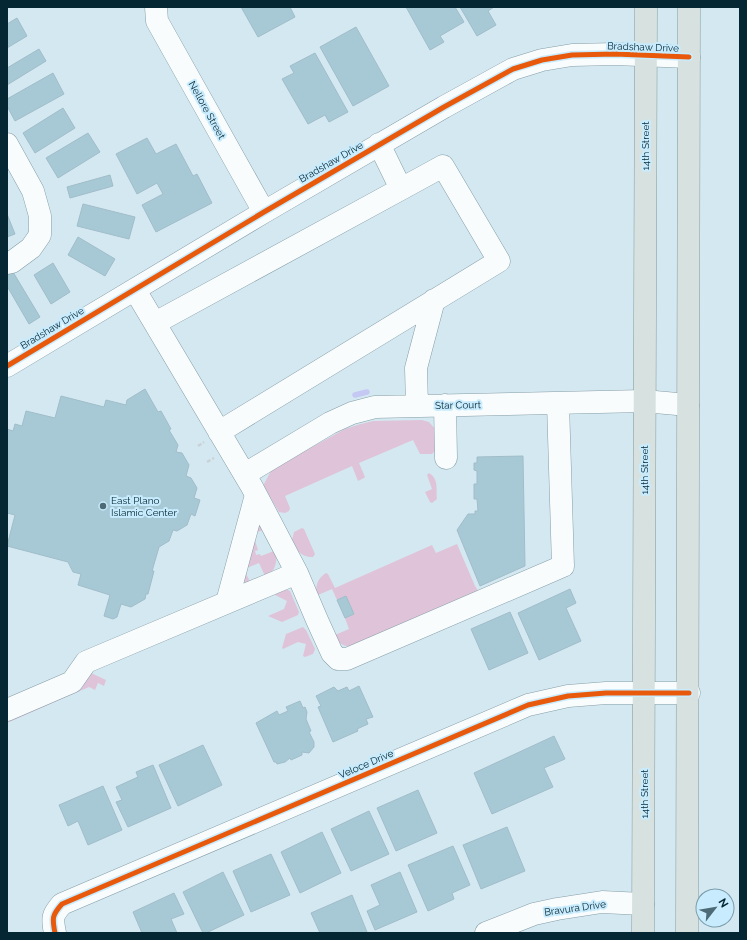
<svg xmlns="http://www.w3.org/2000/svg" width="747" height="940" viewBox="0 0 747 940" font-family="Raleway,sans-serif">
<rect width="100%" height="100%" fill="#d4e8f1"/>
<path fill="#dfc3d9" d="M422 420 429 422 436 430V450L432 454H420L413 440 359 463 365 477 364 478 358 481 352 466 285 496 290 508 289 511 285 513 279 512 264 487V484L272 469 345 429 357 425 373 421Z
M429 473C439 479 436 489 437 499L432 503 430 502 425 492 432 489 427 475Z
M258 520 260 521 265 529 253 534 258 550 255 551 256 555 260 554 261 556 274 551C279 560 275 571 267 576H265L259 563 244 569 250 582 249 583 242 581 240 575 253 528Z
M302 528 304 529 315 554 313 557C300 557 297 550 292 540L294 532Z
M457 544 475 586 479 592 352 646C343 647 338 643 335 635L349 629 345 618 354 614 346 596 337 600 332 589 318 595 316 593C316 584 318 578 326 573L328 574 335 588 432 545 436 553Z
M286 589 290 591 299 612 298 615 282 622 268 616 284 609 287 601 275 595 276 593Z
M303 627 306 630 315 649 313 654 305 657 303 656 306 644 298 642 283 649 282 648 286 634Z
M91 673 106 680 104 686 98 683 95 690 89 687 7 723V722L81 689C86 684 85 678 91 673Z"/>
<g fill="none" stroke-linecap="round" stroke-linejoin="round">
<path stroke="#c5c8f2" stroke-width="5.5" d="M355 395 367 392"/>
</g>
<path fill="#a7c9d6" stroke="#a0bdc9" d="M241 7H290L295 17 258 37Z
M406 7H455L464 22 440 36 444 42 430 50Z
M460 7H494L488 11 496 25 477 36Z
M17 18 27 36 7 48V24Z
M356 27 389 86 353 106 320 47Z
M39 49 46 61 7 85V68Z
M315 53 348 112 329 122 325 115 308 124 282 79 294 73 290 66Z
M53 73 64 94 15 121 7 106V99Z
M63 108 75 128 35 153 23 133Z
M88 133 100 152 58 178 46 158Z
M147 138 156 154 176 144 193 176 197 174 212 203 156 232 142 205 163 194 157 183 137 194 116 154Z
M110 175 113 186 70 198 67 187Z
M83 204 135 217 129 239 77 226Z
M7 214 15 234 7 237Z
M78 237 115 259 105 276 68 255Z
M53 263 70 292 51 304 34 275Z
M13 272 40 317 29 324 7 286V275Z
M145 389 158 412 161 411 171 429 169 430 178 445 176 452 182 453 189 465 186 476 191 478 197 488 194 498 200 500 195 516 191 514 187 525 177 531 173 530 169 541 159 547 152 571H154L148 594H146L145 599 131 607 121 604 117 617 113 619 104 616 110 595 78 585 81 574 73 572 68 562 7 546 15 515 7 513V429L13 431 15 424 22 426 26 411 55 418 61 396 104 407 106 400 126 405 127 400Z
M523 456 525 566 480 586 457 530 468 514H475V511H478L477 499H474V484H477V471L474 470V463H477V457Z
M570 589 576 603 566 608 581 641 539 660 518 613Z
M346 596 354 614 345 618 337 600Z
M510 612 528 653 489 670 471 629Z
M359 686 373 717 366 719 368 724 357 729 358 731 333 742 318 707 321 706 316 696 334 687 338 691 347 687 349 691Z
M300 701 303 708 305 707 307 712 306 719 311 731 309 732 314 742V747L309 753 302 752V755L291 760 290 758 285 762 277 764 276 762H274L256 723 277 711 279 715 288 711 286 707Z
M554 736 565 759 544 768 553 787 492 814 474 773Z
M203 745 222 785 178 806 159 765Z
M153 765 171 808 128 827 116 802 122 800 116 787 138 777 136 772Z
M103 786 122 830 88 845 78 821 68 826 59 805Z
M418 790 437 833 396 851 377 808Z
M369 811 389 854 351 871 331 829Z
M507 827 525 871 481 889 463 845Z
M322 832 341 873 300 893 281 852Z
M453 846 470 885 452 893 454 899 428 911 408 865Z
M271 854 290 895 251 912 233 871Z
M223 872 244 915 206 933H203L183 892Z
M400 872 417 912 375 930 367 911 380 905 371 885Z
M174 893 184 914 171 919 177 933H142L133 912Z
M352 895 367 932 364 933H320L311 913Z"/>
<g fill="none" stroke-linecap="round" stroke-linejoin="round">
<defs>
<path id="minor" d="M156 7 157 21 264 212
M7 144 33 191 40 216V235L31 248 12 262 7 263
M135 290 252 487 297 573 317 620 332 653 338 659H347L563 566 558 403
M155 323 401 189
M7 366 264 212 444 107 513 69 542 60 572 55 615 54 689 57
M445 405 446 458
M417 406 416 368 434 300
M219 432 499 261 443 166 401 189 379 144
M245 474 330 423 352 413 375 407 644 401 688 405
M227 602 256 495
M7 710 72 682 86 662 297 573
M55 933C52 918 52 915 62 904L528 705 568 696 606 693H689
M486 933 534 914 557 909 602 902 643 904"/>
<path id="major" d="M643 933 646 7
M687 933 689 7"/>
</defs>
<use href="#minor" stroke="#859ea7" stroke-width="23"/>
<use href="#major" stroke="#829b9b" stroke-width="23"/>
<path stroke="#cad1d5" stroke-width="2.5" stroke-dasharray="4 2" stroke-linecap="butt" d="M198 446 204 442
M207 462 214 458"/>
<use href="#minor" stroke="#f9fcfd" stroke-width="22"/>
<use href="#major" stroke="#d7e2e0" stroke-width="22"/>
<defs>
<path id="cycleway" d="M7 366 264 212 444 107 513 69 542 60 572 55 615 54 689 57
M55 933C52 918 52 915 62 904L528 705 568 696 606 693H689"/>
</defs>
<use href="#cycleway" stroke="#c8ecfd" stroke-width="8"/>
<use href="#cycleway" stroke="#e8590c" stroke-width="5"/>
</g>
<circle fill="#4d6a76" stroke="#c8ecfd" stroke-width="1.5" cx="103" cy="506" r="4"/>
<g text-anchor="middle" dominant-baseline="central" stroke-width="4" stroke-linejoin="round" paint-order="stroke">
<g font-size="10" fill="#052633" stroke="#c8ecfd">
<text transform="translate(643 47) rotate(2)">Bradshaw Drive</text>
<text transform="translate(207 110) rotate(61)">Nellore Street</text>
<text transform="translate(645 146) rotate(-90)">14th Street</text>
<text transform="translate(331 162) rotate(-30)">Bradshaw Drive</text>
<text transform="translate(52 328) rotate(-31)">Bradshaw Drive</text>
<text transform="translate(458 405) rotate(-1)">Star Court</text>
<text transform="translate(644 470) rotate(-90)">14th Street</text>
<text transform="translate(366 764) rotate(-23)">Veloce Drive</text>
<text transform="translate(644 794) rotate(-90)">14th Street</text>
<text transform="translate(575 908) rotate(-8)">Bravura Drive</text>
</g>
<g font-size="10" fill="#052633" stroke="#c8ecfd" text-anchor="start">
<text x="111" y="500">East Plano<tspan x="111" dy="12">Islamic Center</tspan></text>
</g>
</g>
<rect width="747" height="940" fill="none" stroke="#052633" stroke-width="16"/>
<g transform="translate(715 908) rotate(59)"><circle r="19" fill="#c8ecfd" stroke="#7a9dac"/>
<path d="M0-3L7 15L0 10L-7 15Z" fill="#4d6a76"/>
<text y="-6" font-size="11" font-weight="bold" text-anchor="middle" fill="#052633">N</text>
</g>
</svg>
